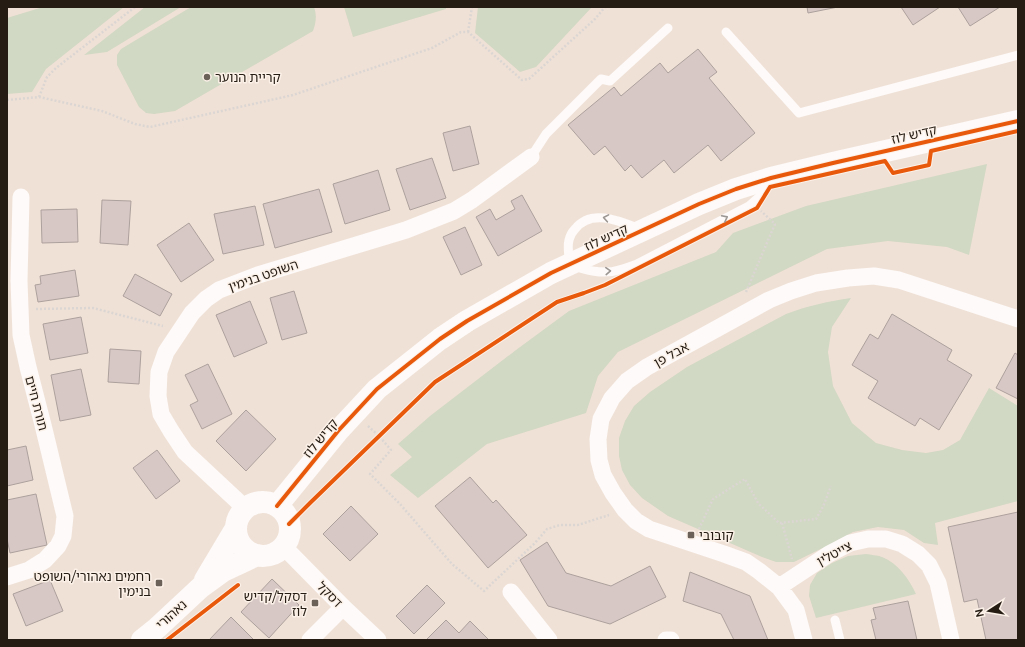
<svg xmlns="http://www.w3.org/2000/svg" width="1025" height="647" viewBox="0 0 1025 647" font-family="Ubuntu,'Noto Sans Hebrew',sans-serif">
<rect width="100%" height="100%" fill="#f0e1d6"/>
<path fill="#d1d8c3" d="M43 7H124L46 69 32 92 7 94V18Z
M145 7H181L107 52 84 55Z
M191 7H314C317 15 316 23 313 31L175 111 154 114 146 113 139 107 117 65V55L121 49Z
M344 7H446V9L353 37Z
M478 7H592L536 67 520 72 475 33Z
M987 164 969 255 947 247 888 241 827 249 618 352 598 376 586 413 487 444 418 498 390 475 412 457 398 444 430 416 516 350 569 311 716 252 733 233 806 206Z
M851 298 832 327 828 352 833 386 852 423 876 443 902 450 926 453 943 450 960 440 989 388 1018 406V501L935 523 938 545 924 543 904 530 878 527 853 532 833 543 794 562H776L762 557 668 516 642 498 630 485 622 470 619 456V438L625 421 634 406 650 392 687 367 786 314C807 306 829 301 851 298Z
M866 554C871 555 877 555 882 557 898 563 909 579 916 594L816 618 809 596 810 585 817 573 832 563 848 556Z"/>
<path fill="#d7c8c6" stroke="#ada19d" d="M807 7H838L808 13Z
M901 7H940L913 25Z
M958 7H1000L970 26Z
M698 49 717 72 709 78 755 133 721 161 708 145 674 173 664 160 642 178 631 165 625 171 605 146 594 155 568 125 614 87 621 96 660 63 668 73Z
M470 126 479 164 453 171 443 133Z
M432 158 446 198 410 210 396 169Z
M378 170 390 210 345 224 333 184Z
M319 189 332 232 275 248 263 204Z
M522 195 542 231 498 256 476 217 490 209 496 220 515 209 511 201Z
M102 200 131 201 128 245 100 243Z
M255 206 264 245 223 254 214 214Z
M77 209 78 242 42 243 41 210Z
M189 223 214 260 181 282 157 245Z
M465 227 482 265 461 275 443 237Z
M75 270 79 296 38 302 35 285 41 284 40 276Z
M135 274 172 294 160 316 123 296Z
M294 291 307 333 282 340 270 298Z
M250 301 267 343 234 357 216 315Z
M892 314 952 350 947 360 972 375 939 430 920 418 915 426 868 398 878 381 852 365 870 334 878 339Z
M81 317 88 353 50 360 43 324Z
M110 349 141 351 139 384 108 382Z
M1015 353 1018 355V399L996 388Z
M208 364 232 414 202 429 190 405 198 401 185 375Z
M81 369 91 415 60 421 51 375Z
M246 410 276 439 246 471 216 441Z
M26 446 33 480 7 486V450Z
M157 450 180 481 156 499 133 468Z
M470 477 493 503 496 500 527 535 488 568 435 506Z
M36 494 47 545 10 553 7 539V500Z
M351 506 378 534 350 561 323 534Z
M1018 512V640H986L977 599 964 602 948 527Z
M547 542 566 573 611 586 650 566 666 597 610 624 548 606 520 560Z
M690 572 750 596 768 640H734L721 614 683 601Z
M272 579 299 605 269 638 241 612Z
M50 580 63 611 26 626 13 594Z
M427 585 445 603 414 634 396 616Z
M908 601 917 640H876L871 620 876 619 873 608Z
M231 617 254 640H209Z
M446 620 459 633 470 621 488 639 487 640H426Z"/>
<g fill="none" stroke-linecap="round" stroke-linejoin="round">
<path stroke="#dbd6d3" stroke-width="2.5" stroke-dasharray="2 2" stroke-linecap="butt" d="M468 32 472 7
M39 97 47 77 56 68 135 7
M7 100 39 97 102 111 135 124 150 127 293 95 432 48 461 32H468L522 80 529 79 595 19 605 7
M746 292 775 224 761 211
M36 309 93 308 163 326
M368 426 379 436 391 450 370 474 400 504 452 564 484 591 535 543 547 529 560 525H578L609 515
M782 523 792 559
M699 529 713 499 745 479 758 503 779 523 816 519 823 507 831 486"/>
<path stroke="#fdfaf9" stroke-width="9" d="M726 32 799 113 1018 55
M531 157 546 134 601 79 610 81 668 28
M640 229C620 221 591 208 575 229 572 232 570 236 569 240 567 248 569 257 570 265 585 270 603 275 619 270 625 269 631 266 637 264L749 206 759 197 769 182
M835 620 840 640"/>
<path stroke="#fdfaf9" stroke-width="17" d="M245 508 185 452 171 431 161 414 158 396 159 372 166 352 192 313 206 299 219 290 258 275 406 230 454 211 472 200 531 157
M283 546 343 607 378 640
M7 577 29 570 45 560 58 546 63 536 65 516 43 425 28 367 21 335 19 281 21 197
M779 587 829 554 850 543 868 539H886L902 544 918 554 929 565 938 583 951 640
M511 592 549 640
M310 640 343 607
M666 640H671
M804 640 796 610 779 587 759 571 746 562 724 554 649 529 636 521 625 510 613 493 603 475 599 460 598 439 601 419 612 398 627 381 647 367 769 300 791 291 816 283 848 278 874 276 899 280 1018 319"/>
<path stroke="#fdfaf9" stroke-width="22" d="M236 529a27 27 0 1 1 54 0a27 27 0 1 1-54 0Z
M277 506 338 431 377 389 440 339 467 321 551 273 699 204 736 189 771 178 833 163 1018 121
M205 580 236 528
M142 640 157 628 201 587 223 571 257 555"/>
<defs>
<path id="cycleway" d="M277 506 338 431 377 389 440 339 467 321 551 273 699 204 736 189 771 178 833 163 1018 121
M289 524 310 503 435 382 557 302 584 293 605 285 757 208 770 187 885 161 893 173 929 165 931 151 1018 131
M167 640 238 585"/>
</defs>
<use href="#cycleway" stroke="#fcf1e8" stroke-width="6"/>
<use href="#cycleway" stroke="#e8590c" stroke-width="4"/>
</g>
<defs><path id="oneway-chevron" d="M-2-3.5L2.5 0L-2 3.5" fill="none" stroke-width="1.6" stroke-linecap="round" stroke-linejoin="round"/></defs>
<g stroke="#9c9692">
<use href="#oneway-chevron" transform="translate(606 218) rotate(-170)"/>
<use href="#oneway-chevron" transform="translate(725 218) rotate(-27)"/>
<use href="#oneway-chevron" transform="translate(608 271) rotate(-3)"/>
</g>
<g fill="#6c6158" stroke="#fcf1e8" stroke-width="1.5">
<circle cx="207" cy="77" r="4"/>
<rect x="687" y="531" width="8" height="8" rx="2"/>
<rect x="155" y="579" width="8" height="8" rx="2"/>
<rect x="311" y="599" width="8" height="8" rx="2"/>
</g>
<g text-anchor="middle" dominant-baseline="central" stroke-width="3" stroke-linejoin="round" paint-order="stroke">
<g font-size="13" fill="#251c14" stroke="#fcf1e8" text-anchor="start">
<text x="215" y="77">קריית הנוער</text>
<text x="699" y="535">קובובי</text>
<text x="151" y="576" text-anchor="end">רחמים נאהורי/השופט<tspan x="151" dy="15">בנימין</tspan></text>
<text x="307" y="596" text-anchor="end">דסקל/קדיש<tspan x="307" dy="15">לוז</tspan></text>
</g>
<g font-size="13" fill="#251c14" stroke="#fcf1e8">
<text transform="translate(914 134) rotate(-13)">קדיש לוז</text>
<text transform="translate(606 237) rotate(-25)">קדיש לוז</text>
<text transform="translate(263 275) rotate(-19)">השופט בנימין</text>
<text transform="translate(671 354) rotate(-29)">אבל פן</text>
<text transform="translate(37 403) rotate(75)">תורת חיים</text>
<text transform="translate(320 438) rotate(-50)">קדיש לוז</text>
<text transform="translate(834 553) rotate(-28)">צייטלין</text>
<text transform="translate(330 594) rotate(45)">דסקל</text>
<text transform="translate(171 614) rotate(-42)">נאהורי</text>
</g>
</g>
<rect width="1025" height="647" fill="none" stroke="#251c14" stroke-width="16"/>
<g transform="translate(989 611) rotate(258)" stroke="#fcf1e8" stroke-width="3" paint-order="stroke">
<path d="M0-3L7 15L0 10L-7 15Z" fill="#251c14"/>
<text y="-6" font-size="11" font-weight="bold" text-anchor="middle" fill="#251c14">N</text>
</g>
</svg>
